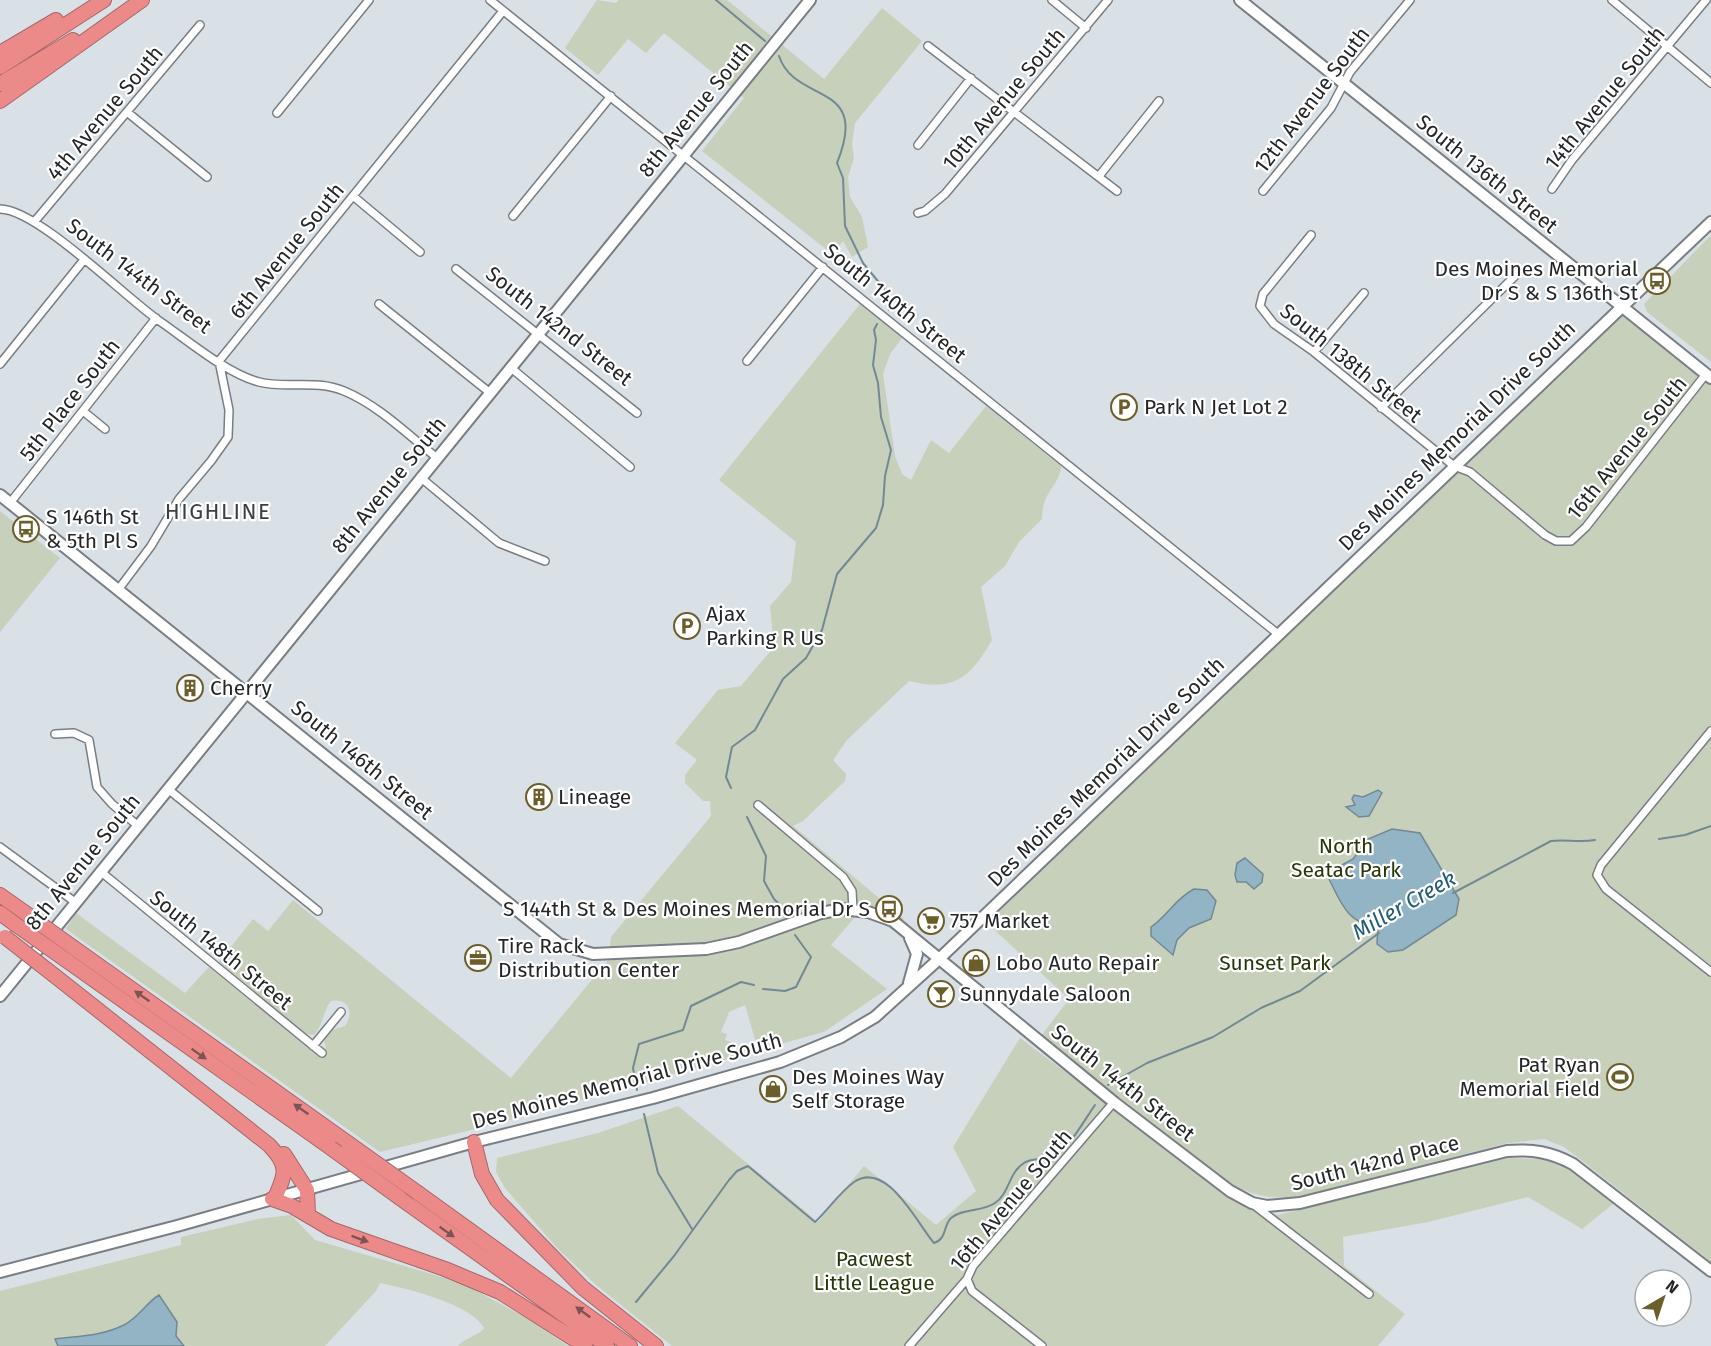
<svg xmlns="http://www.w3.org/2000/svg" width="1711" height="1346" viewBox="0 0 1711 1346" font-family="'Fira Sans',sans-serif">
<rect width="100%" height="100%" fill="#d9e0e6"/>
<path fill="#c7d0bb" d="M597 0 616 3 619 0H727L824 79 882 8 922 41 855 123 852 144 854 158 848 177 850 197 862 217 868 247 852 257 843 241 832 254 702 151 744 98 664 33 646 53 628 39 598 75 565 48Z
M1711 235V362L1647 312 1644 304Z
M860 304 902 338 890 354 883 374 895 456 902 474 911 480 931 440 949 453 986 406 1061 466C1060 486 1042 490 1042 519L1019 542 1005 566 981 587 992 640C970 678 954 692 909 681L847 740 833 760 846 774 845 781 803 821 793 826 904 919 894 931 861 910 831 945 887 989 824 1032 758 1050 745 1005 729 1012 721 1032 727 1034 725 1040 740 1046 745 1054 488 1126 380 1152 66 929 76 913 185 993 209 967 318 1056 326 1047 324 1040 332 1030 345 1026C354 1012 349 998 331 1001 322 1013 324 1024 314 1035L306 1034 219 962 253 919 268 931 293 900 511 1078 609 959 611 937 711 816 710 801H703L685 783V775L697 760 675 743 718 690 741 686 774 647 770 606 791 582 796 542 719 480Z
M1620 313 1711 385V967L1609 885 1600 888 1711 976V1262L1576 1156 1564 1147 1544 1139 1508 1143 1302 1196C1275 1200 1256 1196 1232 1185L1041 1036 1069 999 987 923Z
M0 511 60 558 0 632Z
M1020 1038 1246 1208 1278 1215 1509 1158 1545 1159 1573 1172 1613 1204 1582 1229 1528 1197 1428 1222 1343 1237 1344 1266 1405 1314 1378 1346H672L595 1284 557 1248 505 1188 496 1172 497 1158 598 1133 678 1106 818 1222 864 1166 936 1225 976 1191 953 1147Z
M291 1215 315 1240 442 1277 473 1289 532 1321 568 1346H458C466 1337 478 1336 484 1328 472 1304 405 1288 380 1283L376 1291 325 1346H0V1291L181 1245V1237L258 1219Z"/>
<path fill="#93b4c4" stroke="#728995" stroke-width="1.5" d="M1378 790 1382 793 1369 816 1359 817 1346 807 1355 805 1352 799 1354 795 1363 797Z
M1392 829 1420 833 1459 899 1456 915 1403 950 1388 952 1377 944 1378 925C1349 927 1340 901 1329 879L1336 868 1353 859 1368 839Z
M1245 858 1263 874 1262 882 1254 889 1246 882H1237L1235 875 1237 863Z
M1194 889 1207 890 1216 901 1211 919 1189 928 1177 940 1173 955 1151 936V927C1168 915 1176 898 1194 889Z
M159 1295 177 1322 176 1336 184 1346H58L55 1339C78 1336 102 1336 124 1325 139 1317 146 1303 159 1295Z"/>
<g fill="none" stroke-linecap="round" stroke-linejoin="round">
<path stroke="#728995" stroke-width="2" d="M716 0 765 41
M779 56C795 105 871 80 837 163L843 178 845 226 863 263 886 291 889 310
M731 788 726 777 732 747 755 730 783 679 806 658 822 630 837 574 876 528 883 505 885 476 891 450 881 417 878 383 873 365 876 340 874 330 877 324
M747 817 766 856 764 881 774 899 787 912
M1659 839 1685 835 1711 826
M1453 893 1551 841C1566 839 1579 843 1595 840
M763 989 785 991 796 987 811 957 795 935
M1108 1085 1147 1063 1213 1037 1261 1008 1300 991 1379 933
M637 1090 633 1068 639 1044 683 1030 691 1006 741 982 754 985
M644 1114 658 1173 692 1229
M636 1302 674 1256 729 1180 737 1171 748 1166 815 1222C828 1210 839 1193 854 1182 887 1160 916 1222 934 1243 947 1239 943 1226 951 1218 963 1208 982 1212 995 1203 1009 1194 1009 1172 1024 1163 1032 1157 1045 1161 1055 1155 1072 1144 1083 1122 1095 1105"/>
<defs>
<path id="street" d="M490 0 1278 634
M1052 0 1086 28
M1612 0 1711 83
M928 46 1117 191
M127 112 207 177
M277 113 369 0
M918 145 971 78
M1099 176 1159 101
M1552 189 1572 160 1706 0
M1263 191 1331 108 1350 72 1410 0
M353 196 420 252
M0 209C37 209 124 296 158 320 186 339 227 374 259 382 287 389 316 379 344 391 378 405 407 434 436 457
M918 213 925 211 945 194 1108 0
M513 216 611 96
M35 221 200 25
M1311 235 1263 294 1260 306 1274 324 1314 352 1454 466 1470 472 1545 535 1556 541H1571L1586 527 1706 374
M456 269 637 413
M379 304 489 392
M1314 352 1364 293
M747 361 823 267
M0 364 83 261
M510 367 630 467
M1381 408 1515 276
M83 411 105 429
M420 477 499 543 545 561
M10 503 156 318
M118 590 151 546 179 499 211 461 228 437 229 410 219 361 503 11
M1711 731 1601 865 1597 875 1606 889 1711 972
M55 734 74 733 89 740 97 787 112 804 137 825
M168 789 318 911
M758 805 843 877 852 891 853 909
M0 847 75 902
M100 871 322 1053
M313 1046 341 1012
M1254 1205 1369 1294
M967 1279 972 1291 1042 1346
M909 1346 967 1279 973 1266 1114 1102"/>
<path id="secondary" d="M1240 0 1711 378
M0 495 559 944 593 954 706 949 739 942 821 913 842 909 868 912 893 921 1115 1103 1230 1191 1252 1203 1267 1206 1300 1203 1507 1151C1532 1149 1551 1152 1573 1164L1711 1271
M909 983 917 954 910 938
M0 996 810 0
M0 1272 177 1226 474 1142 653 1098 780 1062 841 1037 875 1017 939 959 1711 222"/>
<path id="highway" d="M0 53 56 20
M0 67 104 0
M0 84 73 40
M0 101 142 0
M0 895 24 912
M0 913 15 924
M74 948 348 1143
M66 960 331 1148
M55 976 269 1145C289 1166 286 1173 275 1198
M474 1142 482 1174 497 1200 583 1288 656 1346
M284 1154 307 1190 308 1214
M418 1193 630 1346
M400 1198 607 1346
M272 1199 292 1206 331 1229 445 1269 500 1292 585 1346"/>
</defs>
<use href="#street" stroke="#787e83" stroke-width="10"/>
<use href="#secondary" stroke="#787e83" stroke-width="14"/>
<use href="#highway" stroke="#a66768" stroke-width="16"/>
<use href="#street" stroke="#fff" stroke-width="7"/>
<use href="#secondary" stroke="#fff" stroke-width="10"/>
<use href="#highway" stroke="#ec8a8a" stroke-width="14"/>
<defs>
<path id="highway-bridge" d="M24 912 74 948
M15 924 66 960
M5 937 55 976
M348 1143 418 1193
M331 1148 400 1198"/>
</defs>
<use href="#highway-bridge" stroke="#a66768" stroke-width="16" stroke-linecap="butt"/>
<use href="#highway-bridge" stroke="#ec8a8a" stroke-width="14"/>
</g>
<defs><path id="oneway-solid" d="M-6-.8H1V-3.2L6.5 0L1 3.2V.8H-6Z" transform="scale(1.5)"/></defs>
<g fill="#7e5354">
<use href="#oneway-solid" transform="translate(142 996) rotate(-145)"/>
<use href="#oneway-solid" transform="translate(199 1054) rotate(35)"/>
<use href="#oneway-solid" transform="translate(301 1109) rotate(-145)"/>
<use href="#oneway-solid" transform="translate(447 1232) rotate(35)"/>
<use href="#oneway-solid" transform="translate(360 1239) rotate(20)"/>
<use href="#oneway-solid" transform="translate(583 1312) rotate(-144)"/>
</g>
<defs>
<symbol id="bus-ring" viewBox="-11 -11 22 22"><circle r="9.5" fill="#fff" stroke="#6c5e2b" stroke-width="1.5"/><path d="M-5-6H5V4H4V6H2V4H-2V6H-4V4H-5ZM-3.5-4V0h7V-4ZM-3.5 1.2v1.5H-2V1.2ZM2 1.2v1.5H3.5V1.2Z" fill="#6c5e2b"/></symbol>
<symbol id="parking-ring" viewBox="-11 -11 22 22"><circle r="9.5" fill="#fff" stroke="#6c5e2b" stroke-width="1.5"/><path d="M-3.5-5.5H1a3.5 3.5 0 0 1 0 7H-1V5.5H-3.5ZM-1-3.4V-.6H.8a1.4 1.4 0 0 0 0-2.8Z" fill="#6c5e2b"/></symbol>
<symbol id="building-ring" viewBox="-11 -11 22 22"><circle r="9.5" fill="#fff" stroke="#6c5e2b" stroke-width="1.5"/><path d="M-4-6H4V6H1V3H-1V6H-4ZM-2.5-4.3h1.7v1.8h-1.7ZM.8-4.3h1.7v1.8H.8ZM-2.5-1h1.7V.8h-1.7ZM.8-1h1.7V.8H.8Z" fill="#6c5e2b"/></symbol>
<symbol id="supermarket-ring" viewBox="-11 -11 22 22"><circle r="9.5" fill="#fff" stroke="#6c5e2b" stroke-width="1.5"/><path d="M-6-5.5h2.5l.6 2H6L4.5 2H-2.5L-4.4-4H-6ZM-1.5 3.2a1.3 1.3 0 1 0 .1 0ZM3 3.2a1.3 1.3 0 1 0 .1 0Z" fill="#6c5e2b"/></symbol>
<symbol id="office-ring" viewBox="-11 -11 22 22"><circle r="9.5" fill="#fff" stroke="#6c5e2b" stroke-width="1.5"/><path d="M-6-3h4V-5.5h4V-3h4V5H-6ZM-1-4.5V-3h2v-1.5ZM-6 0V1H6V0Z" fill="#6c5e2b"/></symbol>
<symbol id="shop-ring" viewBox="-11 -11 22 22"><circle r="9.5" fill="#fff" stroke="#6c5e2b" stroke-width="1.5"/><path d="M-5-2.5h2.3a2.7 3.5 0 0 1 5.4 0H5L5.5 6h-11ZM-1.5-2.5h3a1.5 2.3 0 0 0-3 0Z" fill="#6c5e2b"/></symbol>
<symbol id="bar-ring" viewBox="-11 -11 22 22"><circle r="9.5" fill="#fff" stroke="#6c5e2b" stroke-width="1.5"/><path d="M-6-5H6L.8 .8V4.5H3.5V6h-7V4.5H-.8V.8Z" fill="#6c5e2b"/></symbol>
<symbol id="stadium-ring" viewBox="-11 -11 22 22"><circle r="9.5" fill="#fff" stroke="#6c5e2b" stroke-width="1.5"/><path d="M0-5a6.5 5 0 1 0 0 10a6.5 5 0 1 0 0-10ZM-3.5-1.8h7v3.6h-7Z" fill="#6c5e2b"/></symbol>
</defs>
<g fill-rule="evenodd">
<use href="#bus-ring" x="1642" y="266" width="30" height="30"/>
<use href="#parking-ring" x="1109" y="392" width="30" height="30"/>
<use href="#bus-ring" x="11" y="514" width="30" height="30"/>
<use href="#parking-ring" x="672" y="611" width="30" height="30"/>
<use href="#building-ring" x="175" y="673" width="30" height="30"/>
<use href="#building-ring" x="524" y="782" width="30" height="30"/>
<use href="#bus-ring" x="874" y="894" width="30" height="30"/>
<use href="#supermarket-ring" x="916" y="906" width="30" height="30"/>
<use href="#office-ring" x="463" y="943" width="30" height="30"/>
<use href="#shop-ring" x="961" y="948" width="30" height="30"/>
<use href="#bar-ring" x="926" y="979" width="30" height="30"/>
<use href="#stadium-ring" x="1605" y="1062" width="30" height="30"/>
<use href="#shop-ring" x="758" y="1074" width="30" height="30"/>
</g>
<g text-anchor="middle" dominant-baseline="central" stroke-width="4.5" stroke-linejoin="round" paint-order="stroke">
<g font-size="21" fill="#242628" stroke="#fff">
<text transform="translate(1605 98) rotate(-51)">14th Avenue South</text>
<text transform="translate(1004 99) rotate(-50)">10th Avenue South</text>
<text transform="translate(1312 100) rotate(-53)">12th Avenue South</text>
<text transform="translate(696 109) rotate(-51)">8th Avenue South</text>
<text transform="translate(105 113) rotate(-50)">4th Avenue South</text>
<text transform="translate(1487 174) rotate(39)">South 136th Street</text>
<text transform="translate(287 251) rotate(-51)">6th Avenue South</text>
<text transform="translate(139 276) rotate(37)">South 144th Street</text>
<text transform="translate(895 303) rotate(39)">South 140th Street</text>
<text transform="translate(559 326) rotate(38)">South 142nd Street</text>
<text transform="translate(1351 363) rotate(39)">South 138th Street</text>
<text transform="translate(70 400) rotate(-52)">5th Place South</text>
<text transform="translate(1457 436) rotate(-44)">Des Moines Memorial Drive South</text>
<text transform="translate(1627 448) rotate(-51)">16th Avenue South</text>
<text transform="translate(389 485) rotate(-51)">8th Avenue South</text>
<text transform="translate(362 760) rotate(39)">South 146th Street</text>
<text transform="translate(1106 772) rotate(-44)">Des Moines Memorial Drive South</text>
<text transform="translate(83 862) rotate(-51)">8th Avenue South</text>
<text transform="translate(221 950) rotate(39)">South 148th Street</text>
<text transform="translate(627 1081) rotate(-15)">Des Moines Memorial Drive South</text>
<text transform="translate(1123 1083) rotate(38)">South 144th Street</text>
<text transform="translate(1375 1163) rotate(-14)">South 142nd Place</text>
<text transform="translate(1011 1200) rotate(-50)">16th Avenue South</text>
</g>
<g font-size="21" fill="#242628" stroke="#fff" text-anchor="start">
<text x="1638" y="269" text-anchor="end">Des Moines Memorial<tspan x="1638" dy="24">Dr S &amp; S 136th St</tspan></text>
<text x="1144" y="407">Park N Jet Lot 2</text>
<text x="46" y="517">S 146th St<tspan x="46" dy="24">&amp; 5th Pl S</tspan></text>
<text x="706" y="614">Ajax<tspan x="706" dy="24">Parking R Us</tspan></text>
<text x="210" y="688">Cherry</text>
<text x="558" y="797">Lineage</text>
<text x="870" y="909" text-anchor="end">S 144th St &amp; Des Moines Memorial Dr S</text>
<text x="950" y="921">757 Market</text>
<text x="498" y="946">Tire Rack<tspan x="498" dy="24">Distribution Center</tspan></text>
<text x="996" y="963">Lobo Auto Repair</text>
<text x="960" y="994">Sunnydale Saloon</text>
<text x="1600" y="1065" text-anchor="end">Pat Ryan<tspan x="1600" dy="24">Memorial Field</tspan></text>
<text x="792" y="1077">Des Moines Way<tspan x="792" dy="24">Self Storage</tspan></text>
</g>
<g font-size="21" fill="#273707" stroke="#fff">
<text x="1346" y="846">North<tspan x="1346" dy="24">Seatac Park</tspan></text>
<text x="1275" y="963">Sunset Park</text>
<text x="874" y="1259">Pacwest<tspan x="874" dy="24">Little League</tspan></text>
</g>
<g font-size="22" letter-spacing="1.5" fill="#3b4045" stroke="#fff">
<text x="218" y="511">HIGHLINE</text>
</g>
<g font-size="22" font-style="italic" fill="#225d76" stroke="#fff">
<text transform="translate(1404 905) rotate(-30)">Miller Creek</text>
</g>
</g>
<g transform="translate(1663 1298) rotate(39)"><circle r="28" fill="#ffffff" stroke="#a7a8a9" stroke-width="1.5"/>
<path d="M0-4.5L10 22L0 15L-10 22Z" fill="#6c5e2b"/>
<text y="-9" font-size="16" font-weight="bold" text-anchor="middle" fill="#242628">N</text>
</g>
</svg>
